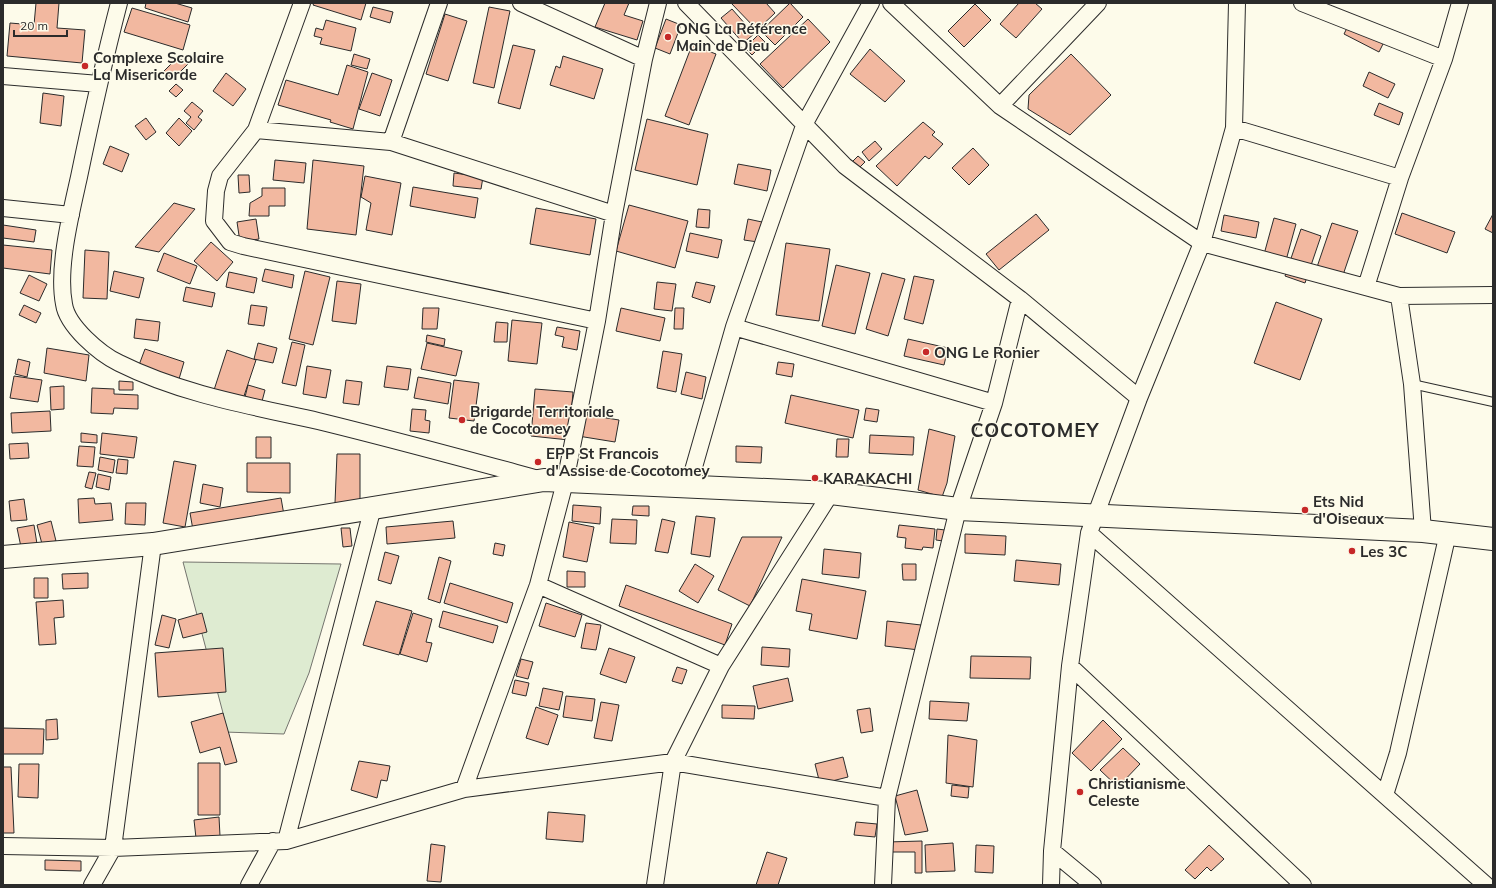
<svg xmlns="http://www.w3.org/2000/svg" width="1496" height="888" viewBox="0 0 1496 888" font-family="Mulish,sans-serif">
<rect width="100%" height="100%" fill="#fdfbea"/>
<path fill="#deebd1" stroke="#74746e" d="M183 562 341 564 309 673 284 734 224 732 223 713Z"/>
<path fill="#f2b8a0" stroke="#2b2b2b" d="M36 3H59L57 28 85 30 82 63 7 56 10 23 34 25Z
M146 3H175L192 8 188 22 145 8Z
M314 3H366L361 20 313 5Z
M605 3H629L624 15 643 21 637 40 595 27Z
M731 3H766L775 13 757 30Z
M790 3 803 17 775 45 761 31Z
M1019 3H1035L1042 9 1016 38 1000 24Z
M975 4 991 20 964 47 948 31Z
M373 7 393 12 390 23 370 17Z
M489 7 510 11 494 88 473 83Z
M132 8 190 25 183 50 124 32Z
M732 9 754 34 743 43 721 18Z
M445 14 467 21 448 81 426 74Z
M1353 16 1388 34 1379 52 1344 34Z
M666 19 681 25 670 54 655 48Z
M808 19 830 42 783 88 760 64Z
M326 20 356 28 351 51 320 44 322 38 314 36 316 28 323 30Z
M758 35 765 42 752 55 745 48Z
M513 45 535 50 520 109 498 103Z
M692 45 716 54 689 125 665 116Z
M870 49 905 81 885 102 850 74Z
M354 54 370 59 367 69 351 65Z
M1071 54 1111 95 1070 135 1028 109 1029 95Z
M563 56 603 69 594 99 550 85 556 66 560 68Z
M177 58 189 63 174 78 162 73Z
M347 65 368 72 353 129 330 122 331 120 278 105 286 80 338 95Z
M1369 72 1395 84 1388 98 1363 86Z
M226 73 246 89 233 106 213 91Z
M372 73 392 80 380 116 359 109Z
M176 84 183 90 176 97 169 91Z
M43 93 64 96 61 126 40 123Z
M192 102 203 111 198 117 202 120 194 130 186 123 191 117 184 111Z
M1379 103 1403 113 1399 125 1374 115Z
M146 118 156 132 146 140 135 126Z
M179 118 192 131 179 146 166 133Z
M647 119 708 134 697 185 635 170Z
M923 122 935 132 932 135 943 144 929 159 925 156 897 186 876 166Z
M875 141 882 149 869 161 862 152Z
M110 146 129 154 122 172 103 164Z
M973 148 989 165 969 185 952 168Z
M858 156 865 162 859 168 852 162Z
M275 160 306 163 304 183 273 180Z
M313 160 364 166 356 235 307 229Z
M738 164 771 170 767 191 734 184Z
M454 173 483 177 481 189 453 186Z
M238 175H249L250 192 239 193Z
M365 176 401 183 392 235 366 230 371 203 361 197Z
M413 187 478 198 475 218 410 206Z
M262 188H285V206H269V216H249L250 203 262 196Z
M174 203 195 209 159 252 135 247Z
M629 205 688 221 675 268 616 251Z
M536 208 596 219 590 255 530 244Z
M698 209 710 210 709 228 696 227Z
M1402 213 1455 232 1447 253 1395 234Z
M1036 214 1049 230 999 270 986 254Z
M1493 214V233L1485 229Z
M1224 215 1259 222 1256 238 1221 231Z
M1274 218 1296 224 1285 264 1263 258Z
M256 219 259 239 240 242 237 222Z
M748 219 762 222 758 242 744 240Z
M1332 223 1358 231 1342 278 1316 270Z
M3 225 36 230 34 242 3 238Z
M1301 229 1321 236 1305 283 1285 276Z
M690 233 722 240 718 258 686 251Z
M211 242 233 262 217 281 194 261Z
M786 243 830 249 819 321 776 315Z
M3 245 52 250 50 274 3 268Z
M85 250 109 252 107 299 83 298Z
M164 253 197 266 190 284 157 271Z
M836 265 870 273 855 334 822 326Z
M265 269 294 275 292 288 262 281Z
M114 271 144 278 139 298 110 291Z
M305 271 330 277 313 345 289 339Z
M229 272 257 278 254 293 226 287Z
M882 273 905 279 888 336 866 329Z
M29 275 47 284 39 301 20 293Z
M914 276 934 280 923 324 904 319Z
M337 281 361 284 356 324 332 321Z
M657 282 676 284 672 311 654 309Z
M696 282 715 286 710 303 692 297Z
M186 287 215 293 212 307 183 301Z
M1276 302 1322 319 1300 380 1254 363Z
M24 305 41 313 36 323 19 315Z
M251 305 267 307 264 326 248 324Z
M423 308H439L437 329H422Z
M621 308 665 318 660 341 616 331Z
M675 308H684L683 329H674Z
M136 319 160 322 158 341 134 338Z
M512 320 542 323 537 364 508 361Z
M496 322 508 323 507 342H494Z
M557 327 580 331 577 350 562 347 564 337 555 335Z
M427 335 445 339 444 346 426 342Z
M908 339 948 348 944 365 904 356Z
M292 342 305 345 296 386 282 383Z
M258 343 277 348 273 363 254 359Z
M427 343 462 351 456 376 421 369Z
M47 348 89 355 86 381 44 373Z
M145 349 184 362 179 379 139 365Z
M227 350 256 360 243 399 214 390Z
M663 351 682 354 676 392 657 388Z
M18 359 30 362 27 377 15 374Z
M778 362 794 364 792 377 776 374Z
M307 366 331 370 326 398 303 394Z
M387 366 411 369 408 390 384 387Z
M686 372 706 377 702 399 681 394Z
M14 376 42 380 38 402 10 398Z
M418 377 451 383 448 404 414 398Z
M346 380 362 382 359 405 343 403Z
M454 380 479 383 474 421 449 418Z
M119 381 133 382V390H119Z
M248 385 265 390 261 405 244 401Z
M64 386V409L51 410 50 387Z
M92 388 114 389V394L138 395V409L114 408 113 414 91 413Z
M535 389 573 392 569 440 531 436Z
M791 395 859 410 853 438 785 423Z
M866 408 879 410 877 422 864 420Z
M412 409 426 410 425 420 430 421 429 433 410 431Z
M50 411 51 431 12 433 11 413Z
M582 414 619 420 615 442 578 436Z
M929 429 955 436 947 483 942 497 918 490Z
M81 433 97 435V443L81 442Z
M102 433 137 437 134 458 100 454Z
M870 435 914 437 913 455 869 453Z
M256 437H271V458H256Z
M837 439H849L848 457H836Z
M28 443 29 458 10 459 9 444Z
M79 446 95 447 93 467 77 466Z
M736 446 762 447 761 463 736 462Z
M337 454H360V500L335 503Z
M100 457 115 460 113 473 98 470Z
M118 459 128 460 127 474 116 473Z
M174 461 196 465 185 527 163 523Z
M247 463H290V493L247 492Z
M89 472 96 473 92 489 85 487Z
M98 474 111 477 109 490 96 487Z
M203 484 223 488 220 507 200 503Z
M94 498 95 504 111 503 113 520 79 523 78 499Z
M281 498 284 515 193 530 190 513Z
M24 499 27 520 11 521 9 501Z
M126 503H146L145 525 125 524Z
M573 505 601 507 600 524 572 521Z
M633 506H649V516L632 515Z
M696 516 715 518 710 557 691 554Z
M612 519 637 520 636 544 610 543Z
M662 519 675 522 668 553 655 551Z
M51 521 56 541 42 544 37 525Z
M453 521 455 538 387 544 386 527Z
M569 522 594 527 587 562 563 557Z
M34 525 37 544 21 547 17 528Z
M899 525 935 529 933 548 923 547 922 550 905 548 906 538 897 537Z
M341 528H350L352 546 343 547Z
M937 529 945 530 943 541 936 540Z
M965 534 1006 536 1005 555 965 553Z
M742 537H782L750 606 718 590Z
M495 543 505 545 503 556 493 554Z
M824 549 861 553 859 578 822 574Z
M385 552 399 556 391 584 378 580Z
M439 557 451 561 440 603 428 599Z
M1016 560 1061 564 1059 585 1014 581Z
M695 564 714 576 698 603 679 591Z
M902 564H916V580H903Z
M567 571 585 572V587H567Z
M88 573V588L63 589 62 574Z
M34 578H48V598H34Z
M802 579 866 591 857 639 809 630 812 614 796 611Z
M450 583 513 603 507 623 444 603Z
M626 585 732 624 725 645 619 606Z
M63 600 64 617 54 618 56 644 39 645 36 602Z
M376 601 412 611 399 655 363 645Z
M546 603 582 615 575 637 539 626Z
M443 611 498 626 493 643 439 627Z
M202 613 207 632 183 638 178 620Z
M413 613 432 619 426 642 432 643 427 662 400 654Z
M162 615 176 619 169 648 155 645Z
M887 621 921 625 919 650 885 646Z
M586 623 601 625 596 650 581 648Z
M762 647 790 649 789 667 761 665Z
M223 648 226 692 158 697 155 653Z
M609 648 635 657 626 683 600 674Z
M971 656 1031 657 1030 679 970 678Z
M521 659 533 662 528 679 516 676Z
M677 667 687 670 682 684 672 681Z
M788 678 793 701 758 709 753 686Z
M515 680 529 683 526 696 512 693Z
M543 688 563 692 559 710 539 706Z
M566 696 595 699 592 721 563 717Z
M930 701 969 703 967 721 929 719Z
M601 702 619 705 612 741 594 738Z
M722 705 755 706 754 719 722 718Z
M536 707 558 715 548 745 526 738Z
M870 708 873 731 861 733 857 710Z
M223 713 237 762 225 765 220 747 200 753 191 722Z
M57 719 58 739 46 740V720Z
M1103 720 1122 739 1091 771 1072 753Z
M3 728 44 729 43 754H3Z
M948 735 977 740 973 787 946 783Z
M1123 748 1140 764 1118 787 1100 770Z
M843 757 848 777 820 784 815 764Z
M359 761 390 766 387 781 381 780 377 798 351 790Z
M198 763H220V815H198Z
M19 764H39L38 798 18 797Z
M3 767H11L14 833H3Z
M952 785 969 787 968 798 951 796Z
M917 790 928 831 905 835 895 796Z
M548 812 585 815 583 842 546 839Z
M219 817 220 836 196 838 194 820Z
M856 822 877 824 875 837 854 835Z
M922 841V873H915V852H887V842Z
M953 843 955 871 926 872 925 845Z
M431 844 445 846 441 882 427 881Z
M976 845 994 846 993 873 975 872Z
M1209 845 1224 859 1211 871 1207 867 1195 879 1185 870Z
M767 852 787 858 778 885H756Z
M45 860 81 861V871L45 870Z"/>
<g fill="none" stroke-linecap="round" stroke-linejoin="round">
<defs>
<path id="service" d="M1412 384 1493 402"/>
<path id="minor" d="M119 3C104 61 91 119 79 177 71 213 57 268 64 304 67 326 100 354 119 363 181 394 251 406 318 421 392 439 465 459 539 479
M302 3 256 130 220 176 216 191 214 221 230 242 243 246 597 321
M521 3 644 59
M686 3 845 166 1020 299 1139 398
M891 3 1000 106 1202 243 1399 296 1493 295
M1302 3 1444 59
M3 76 99 84
M1000 106 1098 3
M1234 128 1400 178
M256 130 391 142 614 214
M391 142 439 3
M3 208 71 215
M1366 287 1400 178 1444 59 1460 3
M1399 296 1412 384 1423 531
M734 327 994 403 1020 299
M688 488 734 327 805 123 871 3
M1089 533 1486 885
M538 585 721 666
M1070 666 1303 885
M464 789 538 585 565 482 597 321 614 214 644 59 658 3
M1385 795 1398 753 1448 533
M286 841 373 507
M3 846 113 848 286 841 464 789 673 762 887 798
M1052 851 1093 885
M92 885 113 848 153 544
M249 885 273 841
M655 885 673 762 721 666 831 493
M883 885 887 798 958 509 994 403
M1051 885 1052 851 1070 666 1089 533 1139 398 1202 243 1234 128 1237 3"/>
<path id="secondary" d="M3 557 153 544 544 480 831 493 958 509 1423 531 1493 539"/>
</defs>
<use href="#service" stroke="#2b2b2b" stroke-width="10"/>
<use href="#minor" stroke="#2b2b2b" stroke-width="18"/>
<use href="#secondary" stroke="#2b2b2b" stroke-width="24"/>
<use href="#service" stroke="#fdfbea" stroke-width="8"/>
<use href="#minor" stroke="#fdfbea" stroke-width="16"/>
<use href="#secondary" stroke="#fdfbea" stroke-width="22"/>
</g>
<g fill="#c62828" stroke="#fdfbea" stroke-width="1.5">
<circle cx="668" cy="37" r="4"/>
<circle cx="85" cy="66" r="4"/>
<circle cx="926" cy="352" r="4"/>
<circle cx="462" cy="420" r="4"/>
<circle cx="538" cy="462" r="4"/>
<circle cx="815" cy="478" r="4"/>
<circle cx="1305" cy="510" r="4"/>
<circle cx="1352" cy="551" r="4"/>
<circle cx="1080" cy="792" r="4"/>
</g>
<g text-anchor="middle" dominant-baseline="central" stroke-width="3" stroke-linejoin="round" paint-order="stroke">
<g font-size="15" font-weight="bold" fill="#2b2b2b" stroke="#fdfbea" text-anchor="start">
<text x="676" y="28">ONG La Référence<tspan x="676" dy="17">Main de Dieu</tspan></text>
<text x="93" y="57">Complexe Scolaire<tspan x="93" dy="17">La Misericorde</tspan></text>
<text x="934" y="352">ONG Le Ronier</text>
<text x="470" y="411">Brigarde Territoriale<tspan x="470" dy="17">de Cocotomey</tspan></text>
<text x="546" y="453">EPP St Francois<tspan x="546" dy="17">d'Assise de Cocotomey</tspan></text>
<text x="823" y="478">KARAKACHI</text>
<text x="1313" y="501">Ets Nid<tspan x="1313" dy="17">d'Oiseaux</tspan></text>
<text x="1360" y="551">Les 3C</text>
<text x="1088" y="783">Christianisme<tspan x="1088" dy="17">Celeste</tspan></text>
</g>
<g font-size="19" font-weight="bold" letter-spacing="1" fill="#2b2b2b" stroke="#fdfbea">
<text x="1035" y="430">COCOTOMEY</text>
</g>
</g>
<rect width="1496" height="888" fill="none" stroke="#2b2b2b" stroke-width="8"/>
<path d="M14 30v6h53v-6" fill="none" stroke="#2b2b2b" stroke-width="2"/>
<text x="20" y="30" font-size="12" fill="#2b2b2b" stroke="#fdfbea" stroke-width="3" paint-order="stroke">20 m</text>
</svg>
